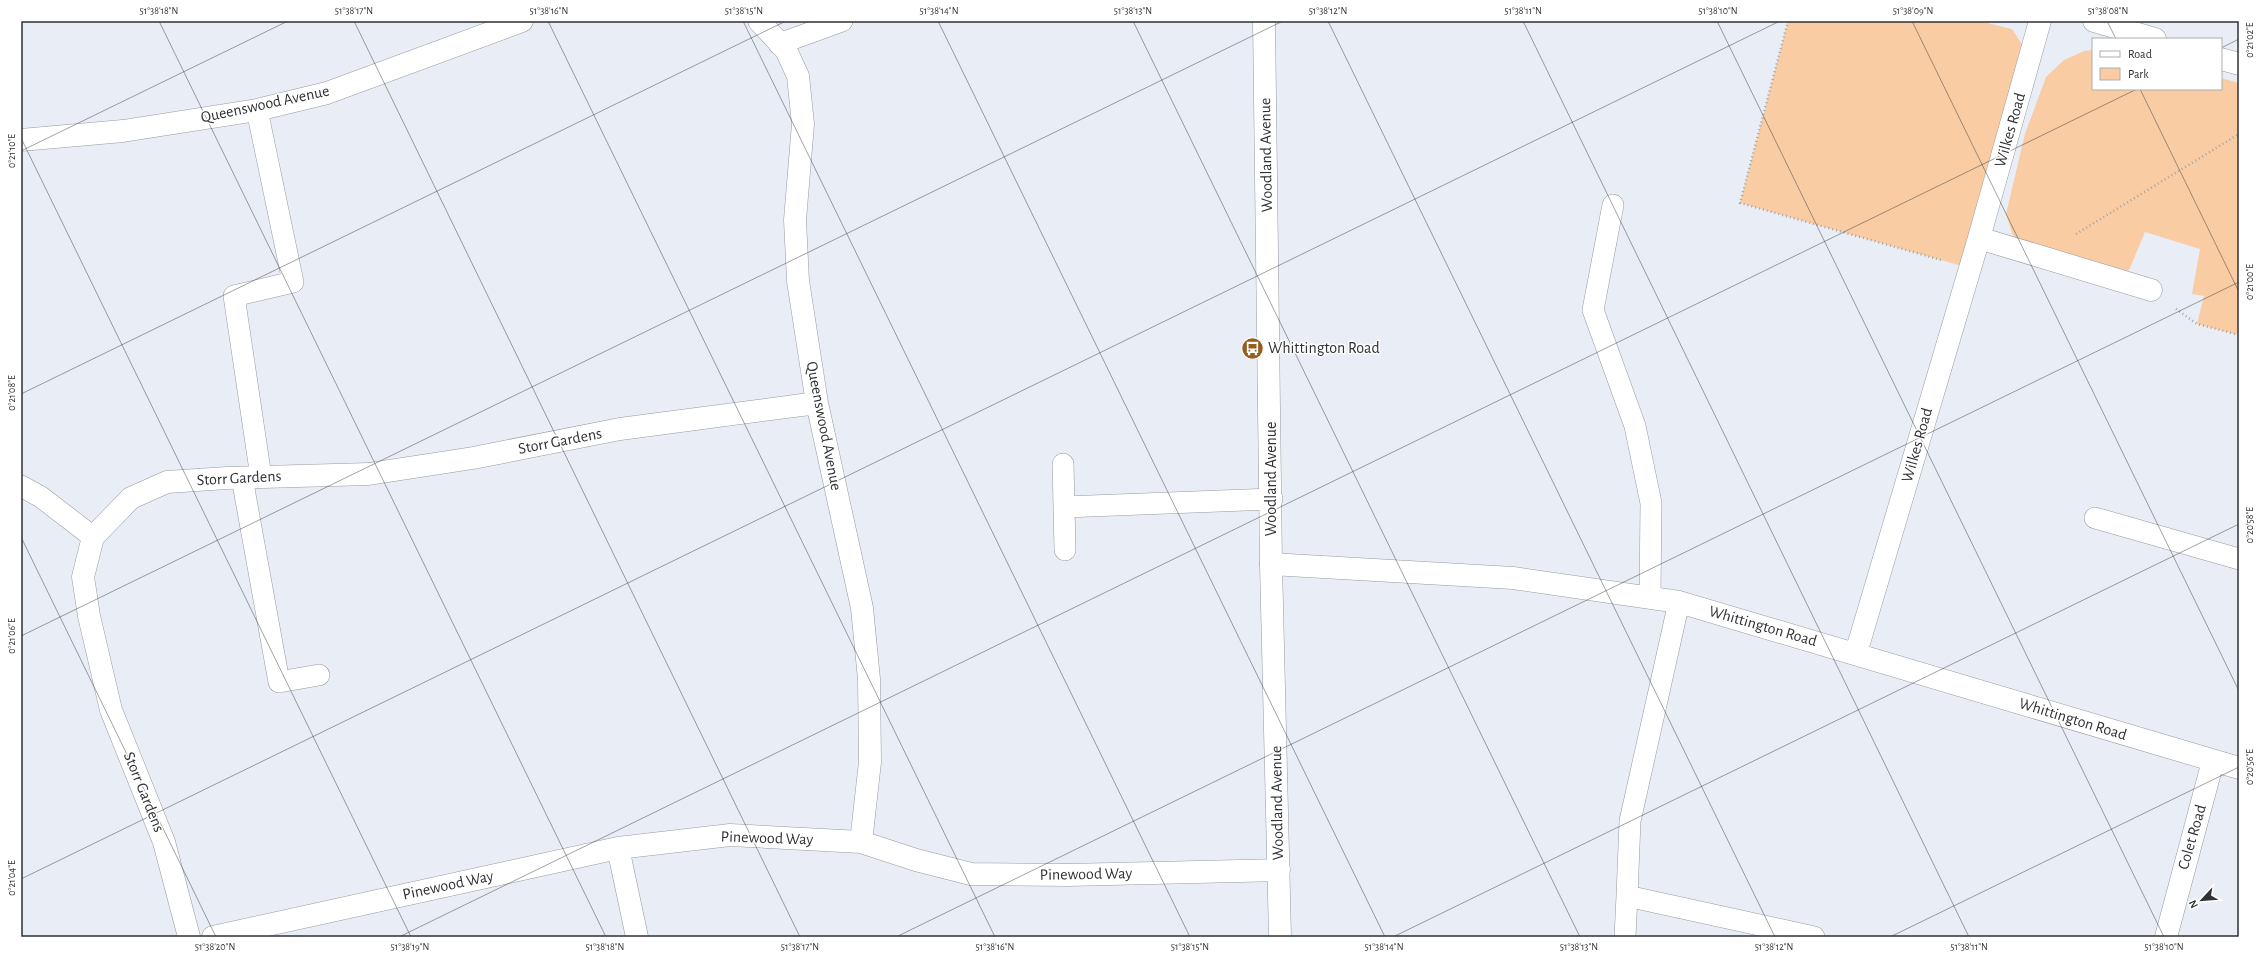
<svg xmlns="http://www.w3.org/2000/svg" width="2260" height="958" viewBox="0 0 2260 958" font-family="'Alegreya Sans',sans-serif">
<rect width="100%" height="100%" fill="#e9edf6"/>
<path fill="#f9cca4" d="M1788 21H1979L2012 29 2025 49 1962 266 1740 203Z
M2093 50V89H2221V78L2239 83V335L2197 324 2204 296 2192 294 2200 249 2145 232 2130 268 2125 275 2023 250 2012 233 2006 214 2025 134 2046 77 2064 60 2084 51Z"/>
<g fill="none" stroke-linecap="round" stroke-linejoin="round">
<defs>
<path id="lane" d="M779 44 842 21
M257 110 293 282 234 296 261 477
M1613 205 1593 310 1635 426 1651 503 1650 597
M1063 464 1065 550
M242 478 279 682 319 675
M21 486 41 497 93 537
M1064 507 1272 499
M2095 518 2239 559
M1679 602 1630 821 1627 896 1814 937
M1625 937 1627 896"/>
<path id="street" d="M759 21 786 50 798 76 803 124 795 220 798 281 817 403 862 608 869 679 870 762 861 842
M2094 21 2155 39
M2221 59 2239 64
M21 140 123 131 257 110 327 93 522 21
M1979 238 2151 290
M1271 564 1513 578 1679 602 2239 768
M1856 653 1979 238 2040 21
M618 848 637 937
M189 937 164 842 111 710 89 616 83 577 93 537 131 498 167 482 227 478 369 474 473 458 620 429 817 403
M213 937 618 848 730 835 861 842 916 860 971 874 1067 875 1279 870
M2166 937 2213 761"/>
<path id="secondary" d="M1264 21 1271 564 1280 937"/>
</defs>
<use href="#lane" stroke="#969aa2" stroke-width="22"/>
<use href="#street" stroke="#969aa2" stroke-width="23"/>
<use href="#secondary" stroke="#969aa2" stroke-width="23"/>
<path stroke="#a1a5ab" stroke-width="2.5" stroke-dasharray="1 3" stroke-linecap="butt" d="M1788 21 1740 203 1941 260
M2076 234 2239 134
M2176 309 2197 324 2239 335"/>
<use href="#lane" stroke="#fff" stroke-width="21"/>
<use href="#street" stroke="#fff" stroke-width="22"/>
<use href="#secondary" stroke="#fff" stroke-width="22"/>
</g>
<path fill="none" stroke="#2f3134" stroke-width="1" stroke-opacity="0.45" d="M159 21 606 937M354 21 800 937M548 21 995 937M743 21 1190 937M938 21 1385 937M1133 21 1580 937M1328 21 1775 937M1523 21 1969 937M1717 21 2164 937M1912 21 2239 691M2107 21 2116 39M2221 48 2239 39M2140 89 2239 292M21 138 411 937M21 151 288 21M21 394 786 21M21 537 216 937M21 636 1283 21M21 879 1780 21M399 937 2137 89M896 937 2239 282M1393 937 2239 524M1890 937 2239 767"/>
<defs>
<symbol id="bus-disc" viewBox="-11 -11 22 22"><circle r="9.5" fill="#985d1c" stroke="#fff"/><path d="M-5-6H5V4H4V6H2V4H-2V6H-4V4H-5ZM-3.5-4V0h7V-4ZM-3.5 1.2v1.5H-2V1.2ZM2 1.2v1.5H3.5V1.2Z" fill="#fff"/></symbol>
</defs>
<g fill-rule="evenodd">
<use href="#bus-disc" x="1240" y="336" width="25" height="25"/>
</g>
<g text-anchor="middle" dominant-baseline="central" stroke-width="3" stroke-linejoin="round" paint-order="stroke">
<g font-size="16" fill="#2f3134" stroke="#fff">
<text transform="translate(265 104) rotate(-12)">Queenswood Avenue</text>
<text transform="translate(2010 130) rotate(-74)">Wilkes Road</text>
<text transform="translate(1266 155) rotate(-91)">Woodland Avenue</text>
<text transform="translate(824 426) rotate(79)">Queenswood Avenue</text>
<text transform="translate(560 441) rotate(-11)">Storr Gardens</text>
<text transform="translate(1917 445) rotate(-74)">Wilkes Road</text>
<text transform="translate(239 478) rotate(-3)">Storr Gardens</text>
<text transform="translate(1271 479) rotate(-90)">Woodland Avenue</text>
<text transform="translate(1763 626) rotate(16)">Whittington Road</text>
<text transform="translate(2073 719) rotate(17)">Whittington Road</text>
<text transform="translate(144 792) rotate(68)">Storr Gardens</text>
<text transform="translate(1277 803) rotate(-91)">Woodland Avenue</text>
<text transform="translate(2192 837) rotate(-74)">Colet Road</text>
<text transform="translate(767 838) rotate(2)">Pinewood Way</text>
<text transform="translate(1086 874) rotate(-1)">Pinewood Way</text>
<text transform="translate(448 885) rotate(-12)">Pinewood Way</text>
</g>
<g font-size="16" fill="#2f3134" stroke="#fff" text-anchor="start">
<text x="1268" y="348">Whittington Road</text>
</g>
</g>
<rect width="2260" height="958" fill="none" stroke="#ffffff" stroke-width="44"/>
<rect x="2092" y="38" width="130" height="52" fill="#ffffff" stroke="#acadae"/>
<rect x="2100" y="51" width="20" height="6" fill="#ffffff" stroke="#acadae"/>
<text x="2128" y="58" font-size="12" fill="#2f3134">Road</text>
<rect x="2100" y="68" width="20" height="12" fill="#f9cca4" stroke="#acadae"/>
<text x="2128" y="78" font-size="12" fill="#2f3134">Park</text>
<g transform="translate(2202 900) rotate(244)" stroke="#ffffff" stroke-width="3" paint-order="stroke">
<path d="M0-3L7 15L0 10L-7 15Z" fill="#2f3134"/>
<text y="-6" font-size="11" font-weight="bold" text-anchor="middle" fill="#2f3134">N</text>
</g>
<rect x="22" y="22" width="2216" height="914" fill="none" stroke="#2f3134" stroke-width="1.5"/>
<g font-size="10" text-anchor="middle" fill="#2f3134">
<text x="159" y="14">51°38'18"N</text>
<text x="354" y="14">51°38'17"N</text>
<text x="549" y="14">51°38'16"N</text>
<text x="744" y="14">51°38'15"N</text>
<text x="939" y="14">51°38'14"N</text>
<text x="1133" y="14">51°38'13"N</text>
<text x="1328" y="14">51°38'12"N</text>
<text x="1523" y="14">51°38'11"N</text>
<text x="1718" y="14">51°38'10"N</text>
<text x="1913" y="14">51°38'09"N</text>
<text x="2108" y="14">51°38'08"N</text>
<text transform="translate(2249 40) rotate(-90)" y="4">0°21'02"E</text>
<text transform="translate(11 151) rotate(-90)" y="4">0°21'10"E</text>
<text transform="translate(2249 282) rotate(-90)" y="4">0°21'00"E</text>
<text transform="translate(11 393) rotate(-90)" y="4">0°21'08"E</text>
<text transform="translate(2249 525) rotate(-90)" y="4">0°20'58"E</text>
<text transform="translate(11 636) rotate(-90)" y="4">0°21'06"E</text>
<text transform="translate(2249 767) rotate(-90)" y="4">0°20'56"E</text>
<text transform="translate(11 878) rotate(-90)" y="4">0°21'04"E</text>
<text x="215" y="950">51°38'20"N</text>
<text x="410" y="950">51°38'19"N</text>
<text x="605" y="950">51°38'18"N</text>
<text x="800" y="950">51°38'17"N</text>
<text x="995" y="950">51°38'16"N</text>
<text x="1190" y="950">51°38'15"N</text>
<text x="1384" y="950">51°38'14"N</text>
<text x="1579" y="950">51°38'13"N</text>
<text x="1774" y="950">51°38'12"N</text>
<text x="1969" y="950">51°38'11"N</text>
<text x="2164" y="950">51°38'10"N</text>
</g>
</svg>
